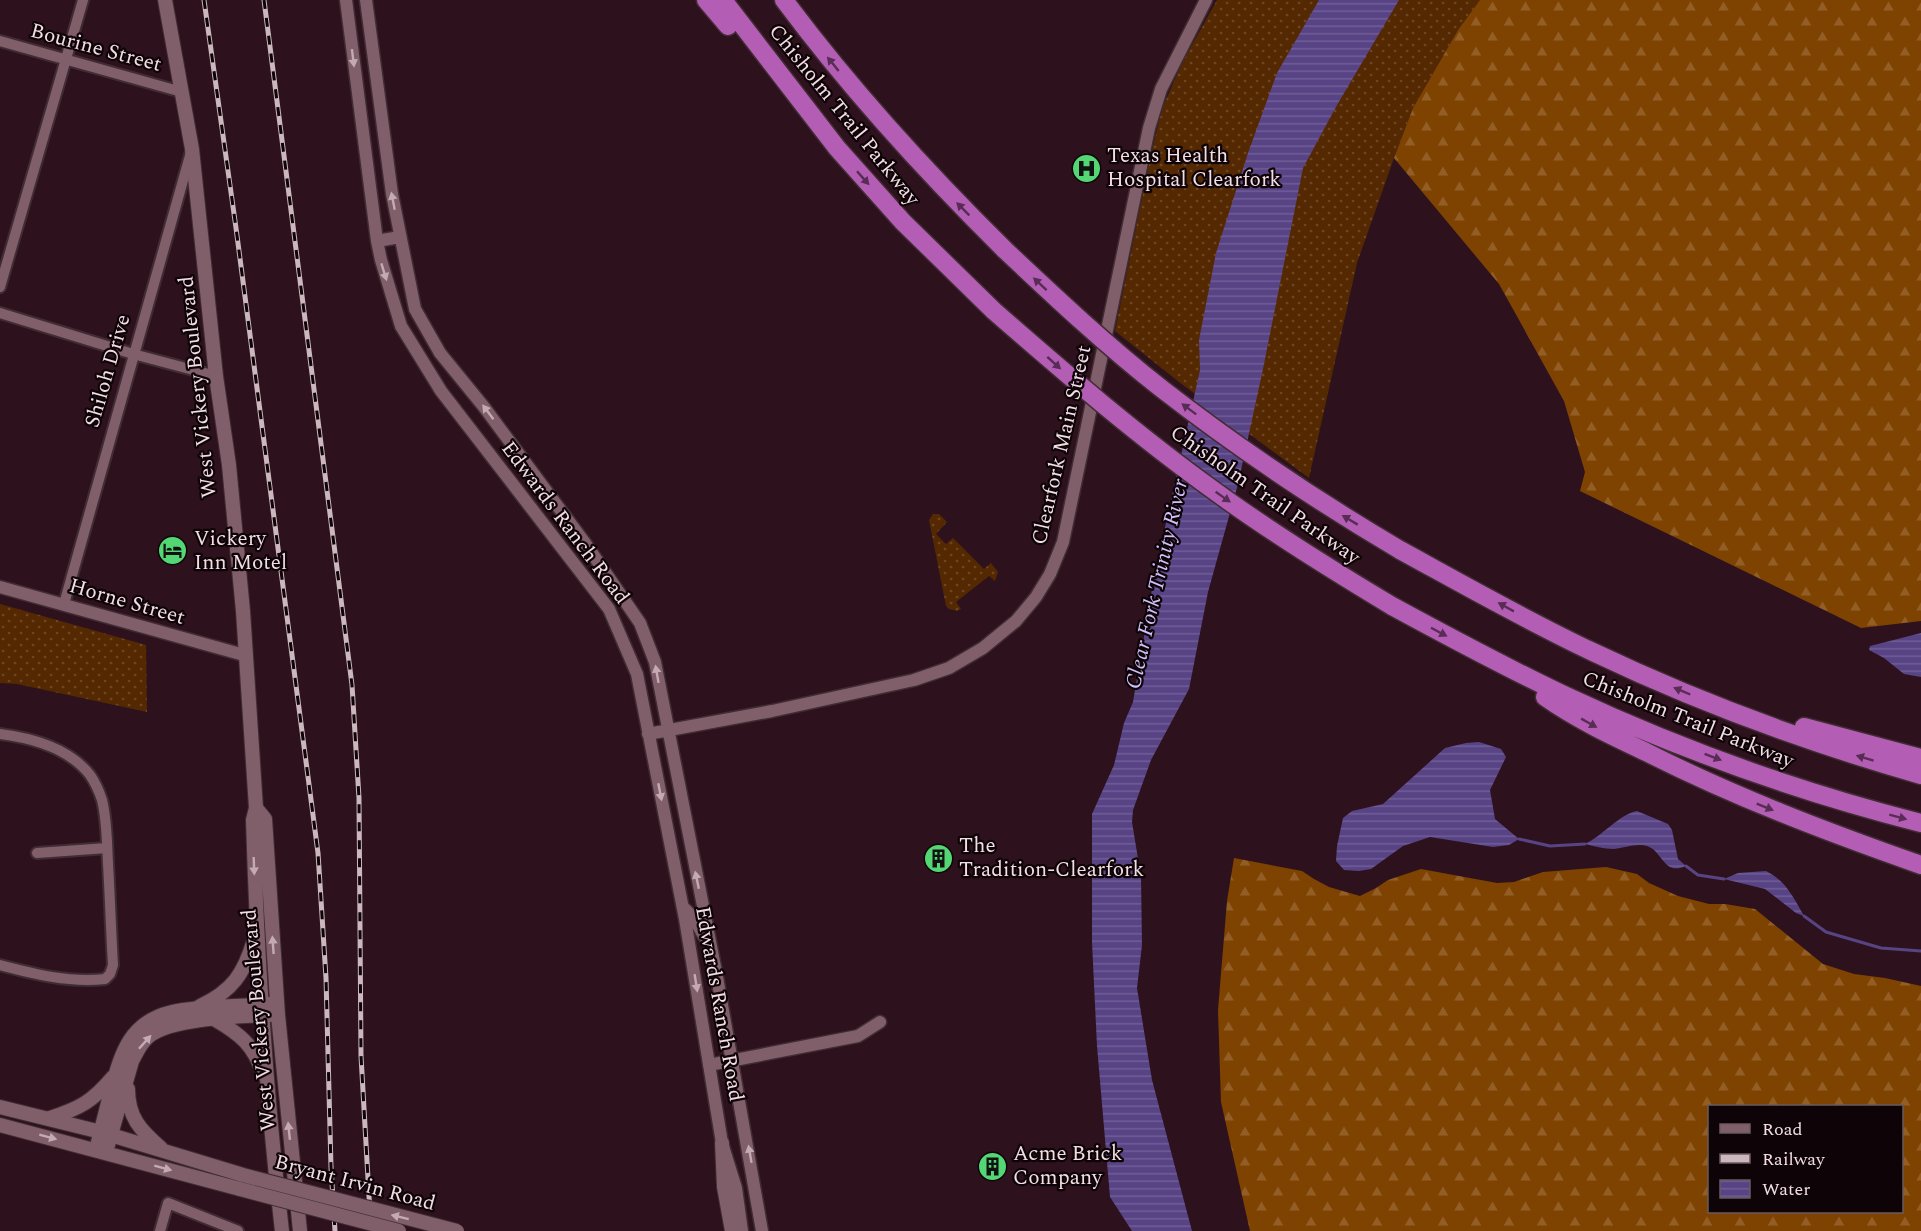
<svg xmlns="http://www.w3.org/2000/svg" width="1921" height="1231" viewBox="0 0 1921 1231" font-family="Spectral,serif">
<defs>
<pattern id="grass-dots" width="8" height="8" patternUnits="userSpaceOnUse" patternTransform="scale(1.5)"><rect width="8" height="8" fill="#542800"/><path d="M2 2h.1M6 6h.1" fill="none" stroke="#6d4725" stroke-width="1.8" stroke-linecap="round"/></pattern>
<pattern id="forest-firs" width="22" height="20" patternUnits="userSpaceOnUse" patternTransform="scale(1.5)"><rect width="22" height="20" fill="#7f4301"/><path d="M5 1l3.5 6h-7zM16 11l3.5 6h-7z" fill="#925e26"/></pattern>
<pattern id="water-rules" width="6" height="5" patternUnits="userSpaceOnUse" patternTransform="scale(1.5)"><rect width="6" height="5" fill="#584385"/><path d="M0 2.5h6" fill="none" stroke="#705e96"/></pattern>
</defs>
<rect width="100%" height="100%" fill="#2d121d"/>
<path fill="url(#grass-dots)" d="M1217 0H1480L1458 30 1413 108 1394 158 1357 263 1309 478 1179 382 1115 331 1151 154 1162 109 1182 63Z
M933 514H939L947 522 936 534 946 544 953 538 984 569 991 563 998 572 995 581 989 576 956 602 961 609 957 611 949 609 946 606 929 520Z
M0 604 146 645 147 712 17 684 0 683Z"/>
<path fill="url(#forest-firs)" fill-rule="evenodd" d="M1480 0H1921V621L1861 628 1580 491 1585 472 1564 401 1499 284 1394 158 1413 108 1458 30Z
M1234 858 1302 871 1314 879 1329 887 1360 896 1376 888 1388 880 1421 869 1497 883 1514 882 1543 872 1606 867 1637 874 1649 883 1678 896 1709 904H1725L1755 909 1823 964 1854 974 1885 978 1921 986V1231H1250L1221 1102 1218 1010 1227 901ZM1902 1106V1212H1710V1106Z"/>
<path fill="url(#water-rules)" d="M1319 0H1399L1337 105 1303 168 1263 369 1238 484 1208 592 1189 689 1151 760 1133 810 1132 822 1141 877 1142 945 1137 988 1152 1080 1192 1231H1132L1110 1197 1097 1046 1092 942V814L1114 765 1124 723 1133 702 1154 577 1200 370 1199 340 1216 253 1248 153 1277 73Z
M1921 633V677L1904 674 1884 658 1869 650 1870 646Z
M1479 742 1501 749 1506 757 1490 790 1495 819 1519 839 1509 845 1493 847 1430 837 1403 846 1371 869 1359 871 1344 870 1336 861 1337 846 1343 818 1352 811 1383 804 1445 748 1466 743Z
M1637 811 1668 824 1672 830 1678 859 1686 866C1663 876 1663 851 1647 846 1637 843 1624 848 1614 849 1604 849 1594 846 1585 844 1602 836 1620 814 1637 811Z
M1766 871C1786 881 1793 897 1804 916L1796 913 1765 889 1724 879 1738 873Z"/>
<g fill="none" stroke-linecap="round" stroke-linejoin="round">
<path stroke="#584385" stroke-width="3" d="M1519 839 1550 846 1585 844
M1686 866 1698 875 1724 879
M1804 916 1826 932 1881 948 1921 951"/>
<defs>
<path id="minor" d="M0 41 182 92
M0 287 83 0
M0 313 133 354 216 376
M64 604 191 152
M0 734C32 738 69 748 90 775 95 782 99 791 102 800 107 820 107 844 108 864 110 898 111 932 113 965L110 974 105 979C69 983 34 974 0 965
M37 853 107 848
M160 1231 168 1203 238 1231"/>
<path id="tertiary" d="M346 0 377 241 381 260 401 326 441 391 609 609 637 674 685 919 722 1143 736 1188 742 1231
M366 0 392 194 415 309 440 353 484 407 585 543 640 623 655 662 717 977 762 1231
M377 241 400 237
M0 587 244 655
M648 734 772 711 914 680 949 668 983 648 1016 621 1036 597 1050 574 1063 542 1149 128 1161 89 1206 0
M683 907 693 917 704 936
M709 1065 858 1036 880 1022"/>
<path id="secondary" d="M165 0 192 149 216 376 229 465 243 611 256 808 253 820C257 957 266 1094 282 1231
M256 808 265 819 278 1015 300 1231
M200 1006C233 991 244 973 254 940
M214 1019C240 1034 254 1045 263 1074
M128 1089C128 1117 140 1130 161 1148
M0 1107 101 1132 243 1175
M50 1118C80 1108 92 1102 113 1077
M0 1125 240 1189
M722 1143 724 1187 732 1231
M96 1150C101 1130 106 1111 111 1091 121 1054 129 1022 172 1012 203 1005 237 1007 269 1004
M106 1152 132 1061C137 1052 140 1044 148 1037 169 1018 241 1016 270 1015"/>
<path id="motorway" d="M706 0 728 26
M723 0 837 148 903 222 994 311
M784 0C851 90 925 171 1005 250
M1400 550C1464 585 1527 621 1593 652 1698 702 1809 743 1921 775
M1392 606C1449 637 1507 668 1566 696 1679 749 1799 792 1921 823
M1545 697C1576 719 1612 736 1646 752 1735 797 1827 832 1921 865
M1804 727 1921 758"/>
</defs>
<use href="#minor" stroke="#402d33" stroke-width="14"/>
<use href="#tertiary" stroke="#402d33" stroke-width="15"/>
<use href="#secondary" stroke="#402d33" stroke-width="16"/>
<use href="#motorway" stroke="#402d33" stroke-width="21"/>
<use href="#minor" stroke="#805f6a" stroke-width="10"/>
<use href="#tertiary" stroke="#805f6a" stroke-width="12"/>
<use href="#secondary" stroke="#805f6a" stroke-width="14"/>
<use href="#motorway" stroke="#b35db4" stroke-width="18"/>
<defs>
<path id="rail" d="M204 0 236 228 318 853 326 978 331 1167 335 1231
M264 0 352 685 359 798 361 1056 371 1231"/>
</defs>
<use href="#rail" stroke="#ccb7be" stroke-width="5"/>
<use href="#rail" stroke="#0e0407" stroke-width="3" stroke-dasharray="9" stroke-linecap="butt"/>
<defs>
<path id="secondary-bridge" d="M243 1175 457 1231
M240 1189 399 1231"/>
<path id="motorway-bridge" d="M1005 250C1056 298 1107 346 1162 389 1238 448 1317 501 1400 550
M994 311C1066 374 1138 436 1216 492 1272 533 1332 570 1392 606"/>
</defs>
<use href="#secondary-bridge" stroke="#402d33" stroke-width="16" stroke-linecap="butt"/>
<use href="#motorway-bridge" stroke="#402d33" stroke-width="21" stroke-linecap="butt"/>
<use href="#secondary-bridge" stroke="#805f6a" stroke-width="14"/>
<use href="#motorway-bridge" stroke="#b35db4" stroke-width="18"/>
</g>
<defs><path id="oneway-solid" d="M-6-.8H1V-3.2L6.5 0L1 3.2V.8H-6Z" transform="scale(1.5)"/></defs>
<g fill="#c4abb3">
<use href="#oneway-solid" transform="translate(353 58) rotate(83)"/>
<use href="#oneway-solid" transform="translate(393 201) rotate(-101)"/>
<use href="#oneway-solid" transform="translate(384 272) rotate(73)"/>
<use href="#oneway-solid" transform="translate(488 412) rotate(-127)"/>
<use href="#oneway-solid" transform="translate(657 674) rotate(-100)"/>
<use href="#oneway-solid" transform="translate(660 792) rotate(79)"/>
<use href="#oneway-solid" transform="translate(254 866) rotate(88)"/>
<use href="#oneway-solid" transform="translate(697 880) rotate(-102)"/>
<use href="#oneway-solid" transform="translate(273 945) rotate(-94)"/>
<use href="#oneway-solid" transform="translate(696 983) rotate(81)"/>
<use href="#oneway-solid" transform="translate(145 1042) rotate(-48)"/>
<use href="#oneway-solid" transform="translate(289 1131) rotate(-96)"/>
<use href="#oneway-solid" transform="translate(48 1137) rotate(15)"/>
<use href="#oneway-solid" transform="translate(750 1154) rotate(-100)"/>
<use href="#oneway-solid" transform="translate(163 1168) rotate(15)"/>
<use href="#oneway-solid" transform="translate(400 1217) rotate(-166)"/>
</g>
<g fill="#582c55">
<use href="#oneway-solid" transform="translate(833 64) rotate(-129)"/>
<use href="#oneway-solid" transform="translate(863 178) rotate(48)"/>
<use href="#oneway-solid" transform="translate(963 209) rotate(-135)"/>
<use href="#oneway-solid" transform="translate(1040 284) rotate(-137)"/>
<use href="#oneway-solid" transform="translate(1054 363) rotate(42)"/>
<use href="#oneway-solid" transform="translate(1189 409) rotate(-143)"/>
<use href="#oneway-solid" transform="translate(1223 497) rotate(35)"/>
<use href="#oneway-solid" transform="translate(1350 520) rotate(-149)"/>
<use href="#oneway-solid" transform="translate(1506 607) rotate(-151)"/>
<use href="#oneway-solid" transform="translate(1439 632) rotate(28)"/>
<use href="#oneway-solid" transform="translate(1682 691) rotate(-157)"/>
<use href="#oneway-solid" transform="translate(1589 723) rotate(29)"/>
<use href="#oneway-solid" transform="translate(1713 757) rotate(21)"/>
<use href="#oneway-solid" transform="translate(1865 758) rotate(-163)"/>
<use href="#oneway-solid" transform="translate(1765 807) rotate(22)"/>
<use href="#oneway-solid" transform="translate(1898 817) rotate(15)"/>
</g>
<defs>
<symbol id="hospital-disc" viewBox="-11 -11 22 22"><circle r="9.5" fill="#53d673" stroke="#0e0407"/><path d="M-5-5h3v3.5h4V-5h3V5h-3V1.5h-4V5h-3Z" fill="#111"/></symbol>
<symbol id="hotel-disc" viewBox="-11 -11 22 22"><circle r="9.5" fill="#53d673" stroke="#0e0407"/><path d="M-6-4.5h1.5V1H6V5H4.5V3h-9V5H-6ZM-4 0a1.8 1.8 0 1 1 3.6 0ZM.5 0V-2.5h3Q6-2.5 6 0Z" fill="#111"/></symbol>
<symbol id="building-disc" viewBox="-11 -11 22 22"><circle r="9.5" fill="#53d673" stroke="#0e0407"/><path d="M-4-6H4V6H1V3H-1V6H-4ZM-2.5-4.3h1.7v1.8h-1.7ZM.8-4.3h1.7v1.8H.8ZM-2.5-1h1.7V.8h-1.7ZM.8-1h1.7V.8H.8Z" fill="#111"/></symbol>
</defs>
<g fill-rule="evenodd">
<use href="#hospital-disc" x="1070" y="152" width="33" height="33"/>
<use href="#hotel-disc" x="156" y="534" width="33" height="33"/>
<use href="#building-disc" x="922" y="842" width="33" height="33"/>
<use href="#building-disc" x="976" y="1150" width="33" height="33"/>
</g>
<g text-anchor="middle" dominant-baseline="central" stroke-width="4.5" stroke-linejoin="round" paint-order="stroke">
<g font-size="21" fill="#f2dee4" stroke="#0e0407">
<text transform="translate(96 48) rotate(15)">Bourine Street</text>
<text transform="translate(844 115) rotate(51)">Chisholm Trail Parkway</text>
<text transform="translate(108 371) rotate(-74)">Shiloh Drive</text>
<text transform="translate(198 387) rotate(-96)">West Vickery Boulevard</text>
<text transform="translate(1062 445) rotate(-77)">Clearfork Main Street</text>
<text transform="translate(1265 495) rotate(35)">Chisholm Trail Parkway</text>
<text transform="translate(565 523) rotate(53)">Edwards Ranch Road</text>
<text transform="translate(127 602) rotate(16)">Horne Street</text>
<text transform="translate(1688 720) rotate(22)">Chisholm Trail Parkway</text>
<text transform="translate(719 1004) rotate(80)">Edwards Ranch Road</text>
<text transform="translate(259 1020) rotate(-95)">West Vickery Boulevard</text>
<text transform="translate(355 1183) rotate(15)">Bryant Irvin Road</text>
</g>
<g font-size="21" fill="#f2dee4" stroke="#0e0407" text-anchor="start">
<text x="1107" y="156">Texas Health<tspan x="1107" dy="24">Hospital Clearfork</tspan></text>
<text x="194" y="539">Vickery<tspan x="194" dy="24">Inn Motel</tspan></text>
<text x="959" y="846">The<tspan x="959" dy="24">Tradition-Clearfork</tspan></text>
<text x="1013" y="1154">Acme Brick<tspan x="1013" dy="24">Company</tspan></text>
</g>
<g font-size="22" font-style="italic" fill="#d0c1fb" stroke="#0e0407">
<text transform="translate(1157 584) rotate(-77)">Clear Fork Trinity River</text>
</g>
</g>
<rect x="1708" y="1105" width="195" height="108" fill="#0e0407" stroke="#695b5f" stroke-width="1.5"/>
<rect x="1720" y="1124" width="30" height="9" fill="#805f6a" stroke="#695b5f" stroke-width="1.5"/>
<text x="1762" y="1135" font-size="18" fill="#f2dee4">Road</text>
<rect x="1720" y="1154" width="30" height="9" fill="#ccb7be" stroke="#695b5f" stroke-width="1.5"/>
<text x="1762" y="1165" font-size="18" fill="#f2dee4">Railway</text>
<rect x="1720" y="1180" width="30" height="18" fill="url(#water-rules)" stroke="#695b5f" stroke-width="1.5"/>
<text x="1762" y="1195" font-size="18" fill="#f2dee4">Water</text>
</svg>
